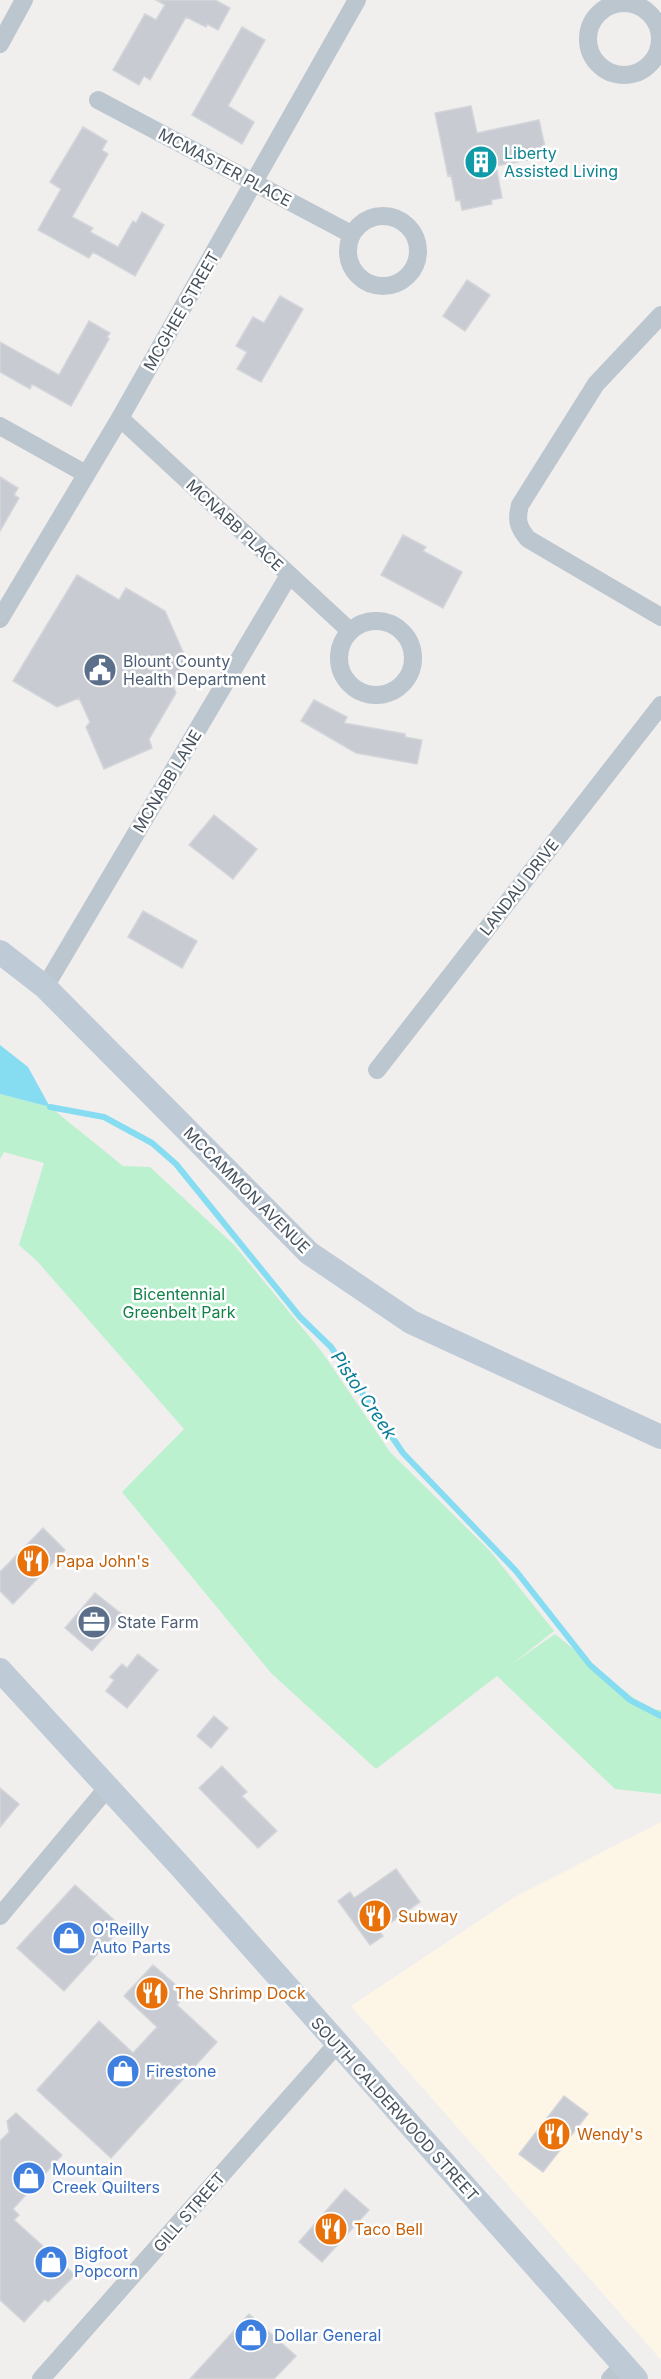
<svg xmlns="http://www.w3.org/2000/svg" width="661" height="2379" viewBox="0 0 661 2379" font-family="Inter,sans-serif">
<rect width="100%" height="100%" fill="#f1eeee"/>
<path fill="#fdf6e7" d="M661 1822V2360L351 2006 515 1897Z"/>
<path fill="#bbf1ce" d="M0 1094 50 1107 123 1166 150 1167 234 1245 322 1352 390 1452 490 1551 554 1631 512 1664 555 1634 647 1709 661 1710V1794L615 1789 497 1676 376 1769 271 1673 122 1492 184 1429 37 1261 19 1245 44 1163 4 1152 0 1159Z"/>
<path fill="#86dcf0" d="M0 1045 28 1067 50 1107 0 1094Z"/>
<g fill="none" stroke-linecap="round" stroke-linejoin="round">
<path stroke="#86dcf0" stroke-width="6" d="M50 1107 104 1117 152 1143 176 1164 300 1317 331 1347 403 1453 516 1571 590 1665 630 1700 661 1716"/>
</g>
<path fill="#c8cbd1" stroke="#d2d5da" stroke-width="1.5" d="M156 0H215L230 8 218 30 207 24 206 27 186 17 150 80 144 76 139 85 113 70 145 14 156 20 165 5Z
M242 27 265 40 228 106 254 122 242 144 192 115Z
M471 106 477 133 539 120 547 156 496 166 502 198 491 200 492 204 462 210 460 200 456 201 451 175 448 176 435 113Z
M83 127 107 141 102 150 108 154 72 217 93 228 90 232 118 247 133 221 136 223 142 212 164 225 135 276 93 252 89 258 38 230 61 189 50 182Z
M467 280 490 295 465 331 443 316Z
M280 296 303 309 261 382 237 369 247 352 236 346 253 317 264 323Z
M89 321 110 333 107 337 109 339 71 406 32 384 30 389 0 372V342L59 375Z
M0 477 18 488 14 495 19 498 0 531Z
M403 535 426 547 423 551 462 572 443 608 381 575Z
M77 575 119 600 126 588 165 611 186 659 172 683 176 693 149 739 152 748 104 769 86 727 90 722 79 698 57 707 13 681Z
M314 700 347 717 344 723 405 734V737L422 740 417 764 356 753 301 721Z
M214 815 257 849 233 879 189 845Z
M143 911 197 941 182 968 128 937Z
M43 1528 65 1550 13 1604 0 1591V1572Z
M95 1593 123 1615 92 1651 65 1628Z
M138 1654 158 1670 127 1708 106 1691 114 1680 110 1677 122 1664 127 1668Z
M214 1716 228 1728 211 1748 197 1736Z
M222 1766 247 1792 242 1796 277 1831 258 1848 199 1788Z
M0 1788 19 1804 0 1827Z
M396 1869 420 1902 379 1931 383 1936 370 1945 338 1901 350 1892 354 1898Z
M75 1885 122 1927 64 1991 17 1948Z
M153 1965 177 1986 174 1989 183 1998 177 2005 217 2042 111 2158 37 2090 99 2021 133 2053 157 2027 124 1996Z
M564 2096 588 2114 543 2172 519 2154Z
M16 2113 62 2155 13 2209 19 2215 14 2220 75 2275 48 2302 45 2299 24 2322 0 2300V2141L9 2132 7 2121Z
M345 2189 369 2210 322 2262 299 2242Z
M249 2314 296 2356 274 2379H190Z"/>
<g fill="none" stroke-linecap="round" stroke-linejoin="round">
<path stroke="#bcc6ce" stroke-width="18" d="M588 39a36 36 0 1 1 72 0a36 36 0 1 1-72 0Z
M0 44 24 0
M98 100 351 234
M348 251a35 35 0 1 1 70 0a35 35 0 1 1-70 0Z
M661 315 596 384 520 505C516 520 518 527 528 539L661 617
M120 418 350 631
M0 426 86 474
M0 619 120 418 357 0
M339 658a37 37 0 1 1 74 0a37 37 0 1 1-74 0Z
M45 987 289 575
M377 1070 661 705
M0 1916 108 1787
M41 2379 337 2044
M610 2379 623 2365"/>
<path stroke="#becad6" stroke-width="24" d="M0 952 45 987 309 1253 411 1322 661 1437
M0 1670 180 1866 636 2379"/>
</g>
<defs>
<symbol id="building-disc" viewBox="-11 -11 22 22"><circle r="9.5" fill="#0f9aa8" stroke="#fff"/><path d="M-4-6H4V6H1V3H-1V6H-4ZM-2.5-4.3h1.7v1.8h-1.7ZM.8-4.3h1.7v1.8H.8ZM-2.5-1h1.7V.8h-1.7ZM.8-1h1.7V.8H.8Z" fill="#fff"/></symbol>
<symbol id="civic-disc" viewBox="-11 -11 22 22"><circle r="9.5" fill="#5c6f8a" stroke="#fff"/><path d="M-.6-6.5H3V-4.5H.6V-3L4-1V1h2V6H-6V1h2V-1L-.6-3ZM-1.2 2.5V6h2.4V2.5Z" fill="#fff"/></symbol>
<symbol id="restaurant-disc" viewBox="-11 -11 22 22"><circle r="9.5" fill="#e8710a" stroke="#fff"/><path d="M-5-6h1v4h1v-4h1v4h1v-4h1v5L-1.5 .5V6h-2V.5L-5-1ZM5-6V6H3V1.5H1.5Q1.5-4 5-6Z" fill="#fff"/></symbol>
<symbol id="office-disc" viewBox="-11 -11 22 22"><circle r="9.5" fill="#5c6f8a" stroke="#fff"/><path d="M-6-3h4V-5.5h4V-3h4V5H-6ZM-1-4.5V-3h2v-1.5ZM-6 0V1H6V0Z" fill="#fff"/></symbol>
<symbol id="shop-disc" viewBox="-11 -11 22 22"><circle r="9.5" fill="#3f7fe0" stroke="#fff"/><path d="M-5-2.5h2.3a2.7 3.5 0 0 1 5.4 0H5L5.5 6h-11ZM-1.5-2.5h3a1.5 2.3 0 0 0-3 0Z" fill="#fff"/></symbol>
</defs>
<g fill-rule="evenodd">
<use href="#building-disc" x="462" y="143" width="38" height="38"/>
<use href="#civic-disc" x="81" y="651" width="38" height="38"/>
<use href="#restaurant-disc" x="14" y="1542" width="38" height="38"/>
<use href="#office-disc" x="75" y="1603" width="38" height="38"/>
<use href="#restaurant-disc" x="356" y="1897" width="38" height="38"/>
<use href="#shop-disc" x="50" y="1919" width="38" height="38"/>
<use href="#restaurant-disc" x="133" y="1974" width="38" height="38"/>
<use href="#shop-disc" x="104" y="2052" width="38" height="38"/>
<use href="#restaurant-disc" x="535" y="2115" width="38" height="38"/>
<use href="#shop-disc" x="10" y="2159" width="38" height="38"/>
<use href="#restaurant-disc" x="312" y="2210" width="38" height="38"/>
<use href="#shop-disc" x="32" y="2243" width="38" height="38"/>
<use href="#shop-disc" x="232" y="2316" width="38" height="38"/>
</g>
<g text-anchor="middle" dominant-baseline="central" stroke-width="5" stroke-linejoin="round" paint-order="stroke">
<g font-size="16" fill="#0d838f" stroke="#fff" text-anchor="start">
<text x="504" y="153">Liberty<tspan x="504" dy="18">Assisted Living</tspan></text>
</g>
<g font-size="16" fill="#46525d" stroke="#fff">
<text transform="translate(225 167) rotate(28)">MCMASTER PLACE</text>
<text transform="translate(181 311) rotate(-60)">MCGHEE STREET</text>
<text transform="translate(235 525) rotate(43)">MCNABB PLACE</text>
<text transform="translate(167 781) rotate(-59)">MCNABB LANE</text>
<text transform="translate(519 887) rotate(-52)">LANDAU DRIVE</text>
<text transform="translate(247 1190) rotate(45)">MCCAMMON AVENUE</text>
<text transform="translate(395 2109) rotate(48)">SOUTH CALDERWOOD STREET</text>
<text transform="translate(189 2212) rotate(-49)">GILL STREET</text>
</g>
<g font-size="16" fill="#4e5e75" stroke="#fff" text-anchor="start">
<text x="123" y="661">Blount County<tspan x="123" dy="18">Health Department</tspan></text>
<text x="117" y="1622">State Farm</text>
</g>
<g font-size="16" fill="#138248" stroke="#fff">
<text x="179" y="1294">Bicentennial<tspan x="179" dy="18">Greenbelt Park</tspan></text>
</g>
<g font-size="16" fill="#c56008" stroke="#fff" text-anchor="start">
<text x="56" y="1561">Papa John's</text>
<text x="398" y="1916">Subway</text>
<text x="175" y="1993">The Shrimp Dock</text>
<text x="577" y="2134">Wendy's</text>
<text x="354" y="2229">Taco Bell</text>
</g>
<g font-size="16" fill="#366cbe" stroke="#fff" text-anchor="start">
<text x="92" y="1929">O'Reilly<tspan x="92" dy="18">Auto Parts</tspan></text>
<text x="146" y="2071">Firestone</text>
<text x="52" y="2169">Mountain<tspan x="52" dy="18">Creek Quilters</tspan></text>
<text x="74" y="2253">Bigfoot<tspan x="74" dy="18">Popcorn</tspan></text>
<text x="274" y="2335">Dollar General</text>
</g>
<g font-size="18" font-style="italic" fill="#087c97" stroke="#fff">
<text transform="translate(364 1395) rotate(56)">Pistol Creek</text>
</g>
</g>
</svg>
